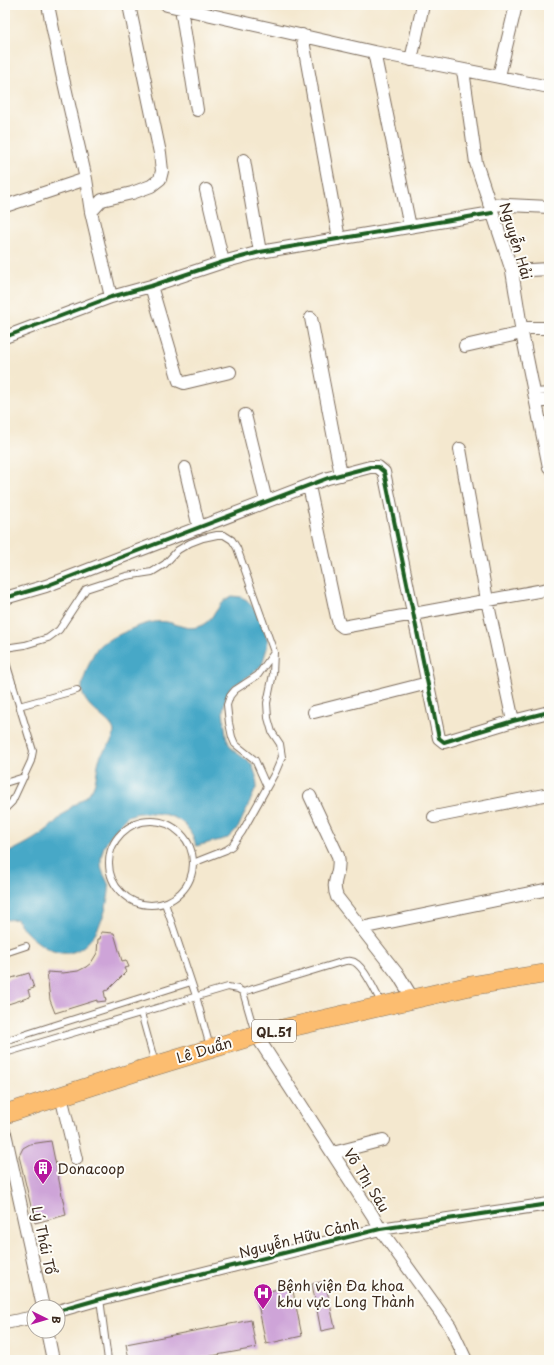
<svg xmlns="http://www.w3.org/2000/svg" width="554" height="1365" viewBox="0 0 554 1365" font-family="'Playpen Sans',sans-serif">
<rect width="100%" height="100%" fill="#fdfcf7"/>
<filter id="ink" filterUnits="userSpaceOnUse"><feTurbulence type="fractalNoise" baseFrequency=".025" numOctaves="2"/><feDisplacementMap in="SourceGraphic" scale="8" xChannelSelector="R" yChannelSelector="G"/><feConvolveMatrix kernelMatrix="1 2 1 2 8 2 1 2 1" color-interpolation-filters="sRGB"/></filter>
<filter id="wash" filterUnits="userSpaceOnUse"><feTurbulence type="fractalNoise" baseFrequency=".012" numOctaves="4" result="noise"/><feDisplacementMap in="SourceGraphic" scale="16" xChannelSelector="R" yChannelSelector="G"/><feGaussianBlur stdDeviation="0.9" result="paint"/><feColorMatrix in="noise" values="0 0 0 0 0 0 0 0 0 0 0 0 0 0 0 0 0 1.4 0 .05"/><feComposite in="paint" operator="in"/></filter>
<g filter="url(#wash)">
<rect width="100%" height="100%" fill="#f4e8cf"/>
<path fill="#47a8c7" stroke="#416972" d="M232 596 241 597 247 600 255 610 261 622 268 641 267 648 262 665 249 676 230 688 225 700 223 711 226 736 229 744 233 750 252 764 256 776 257 786 238 828 228 838 196 846C193 831 183 819 167 815 155 813 142 811 131 815 126 816 123 821 120 825 109 836 100 848 101 864 101 873 108 880 109 887 110 891 106 907 105 911 95 943 72 968 39 943 27 934 25 932 17 919L5 920V854C20 847 36 839 49 828 56 822 62 815 69 809 78 801 87 799 93 787 98 777 96 765 101 755 105 748 114 742 114 732 114 720 80 707 82 687 82 682 85 677 86 672 89 664 93 652 100 645 102 643 107 641 110 639 127 631 148 619 167 622 178 624 186 630 197 627 213 624 217 602 232 596Z"/>
<g id="blocks">
<path fill="#cea4d8" d="M101 932 114 933 122 961 126 960 129 967 124 968 126 972 108 990 104 991 106 1001 97 1002V1000L55 1013 50 1000 47 972 63 973 78 971 86 967 91 963 97 953 98 939H100Z
M29 973 34 988 28 990 30 997 5 1005V980Z
M51 1141 66 1215 35 1223 19 1156 23 1148 30 1144Z
M325 1281 335 1328 321 1331 312 1284Z
M292 1286 302 1336 266 1344 256 1294Z
M251 1320 256 1348 189 1360H129L126 1344Z"/>
</g>
</g>
<g filter="url(#ink)">
<use href="#blocks" fill-opacity="0" stroke="#7c6c5c" stroke-width="1"/>
<g fill="none" stroke-linecap="round" stroke-linejoin="round">
<defs>
<path id="lane" d="M535 392 549 391
M5 648 25 645 48 638 59 630 86 589 126 576 152 572 165 564 178 550 190 543 203 538 217 535H224L232 540 237 548 274 652 273 674 267 703 268 718 272 732 280 744 282 757 276 771 242 832 232 846 226 850 193 863
M5 659 33 751 31 761 12 802 5 809
M5 687 13 684
M19 706 77 690
M5 783 24 777
M267 787 255 760 235 744 232 737 229 723 227 705 230 696 235 690 258 675 273 654
M109 863a42 42 0 1 1 84 0a42 42 0 1 1-84 0Z
M165 903 196 996 210 1047
M5 953 26 946
M243 992 338 963C342 962 347 960 351 961 363 962 376 994 382 1004
M141 1013 155 1063
M5 1041 191 982
M5 1053 228 987 238 989 243 992 255 1033
M100 1299 108 1360"/>
<path id="street" d="M48 5 62 74 86 179 91 212 111 297
M167 5 374 52 549 87
M181 8 197 110
M302 35 339 239
M374 52 410 227
M411 60 423 5
M463 70 476 163 512 271 522 333 549 467
M499 76 516 5
M244 160 260 252
M206 190 223 262
M489 204 549 207
M5 206 86 179
M91 212 102 200 132 193 151 186 160 179 162 171 160 153 129 5
M512 271 549 269
M151 286 179 381 184 383 230 372
M311 318 341 475
M522 328H549
M5 337 111 297 151 286 223 262 260 252 492 213
M465 346 522 333
M536 400 549 401
M245 415 266 501
M460 449 487 600 513 721
M185 468 199 528
M309 486 337 617 339 624 343 627 549 589
M5 598 46 586 328 478 370 467H378L384 472 439 738 444 742 513 721 549 712
M314 712 428 683
M310 796 338 856C342 875 330 879 337 897L399 976 413 999
M434 817 549 794
M361 928 549 889
M256 1035 373 1216 380 1229 450 1326 466 1360
M61 1096 76 1159
M5 1133 43 1307
M333 1153 383 1140
M58 1311 100 1299 380 1229 549 1204
M5 1323 34 1317
M47 1331 53 1360"/>
<path id="primary" d="M5 1114 141 1070 256 1035 470 986 549 973"/>
</defs>
<use href="#lane" stroke="#7c6c5c" stroke-width="8"/>
<use href="#street" stroke="#7c6c5c" stroke-width="14"/>
<use href="#primary" stroke="#7c6c5c" stroke-width="20"/>
<use href="#lane" stroke="#fff" stroke-width="6"/>
<use href="#street" stroke="#fff" stroke-width="12"/>
<use href="#primary" stroke="#fcbd6f" stroke-width="19"/>
<defs>
<path id="cycleway" d="M5 337 111 297 151 286 223 262 260 252 492 213
M5 598 46 586 328 478 370 467H378L384 472 439 738 444 742 513 721 549 712
M58 1311 100 1299 380 1229 549 1204"/>
</defs>
<use href="#cycleway" stroke="#fdfcf7" stroke-width="6"/>
<use href="#cycleway" stroke="#1b5e20" stroke-width="4"/>
</g>
</g>
<defs>
<symbol id="building-pin" viewBox="-11 -11 22 30"><path d="M0 17L-7.5 6A9.5 9.5 0 1 1 7.5 6Z" fill="#b5179e" stroke="#fdfcf7"/><path d="M-4-6H4V6H1V3H-1V6H-4ZM-2.5-4.3h1.7v1.8h-1.7ZM.8-4.3h1.7v1.8H.8ZM-2.5-1h1.7V.8h-1.7ZM.8-1h1.7V.8H.8Z" fill="#fff"/></symbol>
<symbol id="hospital-pin" viewBox="-11 -11 22 30"><path d="M0 17L-7.5 6A9.5 9.5 0 1 1 7.5 6Z" fill="#b5179e" stroke="#fdfcf7"/><path d="M-5-5h3v3.5h4V-5h3V5h-3V1.5h-4V5h-3Z" fill="#fff"/></symbol>
</defs>
<g fill-rule="evenodd">
<use href="#building-pin" x="32" y="1157" width="22" height="30"/>
<use href="#hospital-pin" x="252" y="1282" width="22" height="30"/>
</g>
<g text-anchor="middle" dominant-baseline="central" stroke-width="4" stroke-linejoin="round" paint-order="stroke">
<rect fill="#fdfcf7" stroke="#75695f" stroke-width="1" x="252" y="1020" width="44" height="22" rx="3"/>
<g font-size="13" font-weight="bold" fill="#3b2a1e">
<text x="274" y="1031">QL.51</text>
</g>
<g font-size="14" fill="#3b2a1e" stroke="#fdfcf7">
<text transform="translate(516 241) rotate(73)">Nguyễn Hải</text>
<text transform="translate(204 1050) rotate(-17)">Lê Duẩn</text>
<text transform="translate(367 1180) rotate(58)">Võ Thị Sáu</text>
<text transform="translate(299 1238) rotate(-14)">Nguyễn Hữu Cảnh</text>
<text transform="translate(44 1240) rotate(78)">Lý Thái Tổ</text>
</g>
<g font-size="14" fill="#3b2a1e" stroke="#fdfcf7" text-anchor="start">
<text x="57" y="1168">Donacoop</text>
<text x="277" y="1285">Bệnh viện Đa khoa<tspan x="277" dy="16">khu vực Long Thành</tspan></text>
</g>
</g>
<rect width="554" height="1365" fill="none" stroke="#fdfcf7" stroke-width="20"/>
<g transform="translate(46 1319) rotate(95)"><circle r="19" fill="#fdfcf7" stroke="#afa8a0"/>
<path d="M0-3L7 15L0 10L-7 15Z" fill="#b5179e"/>
<text y="-6" font-size="11" font-weight="bold" text-anchor="middle" fill="#3b2a1e">B</text>
</g>
</svg>
